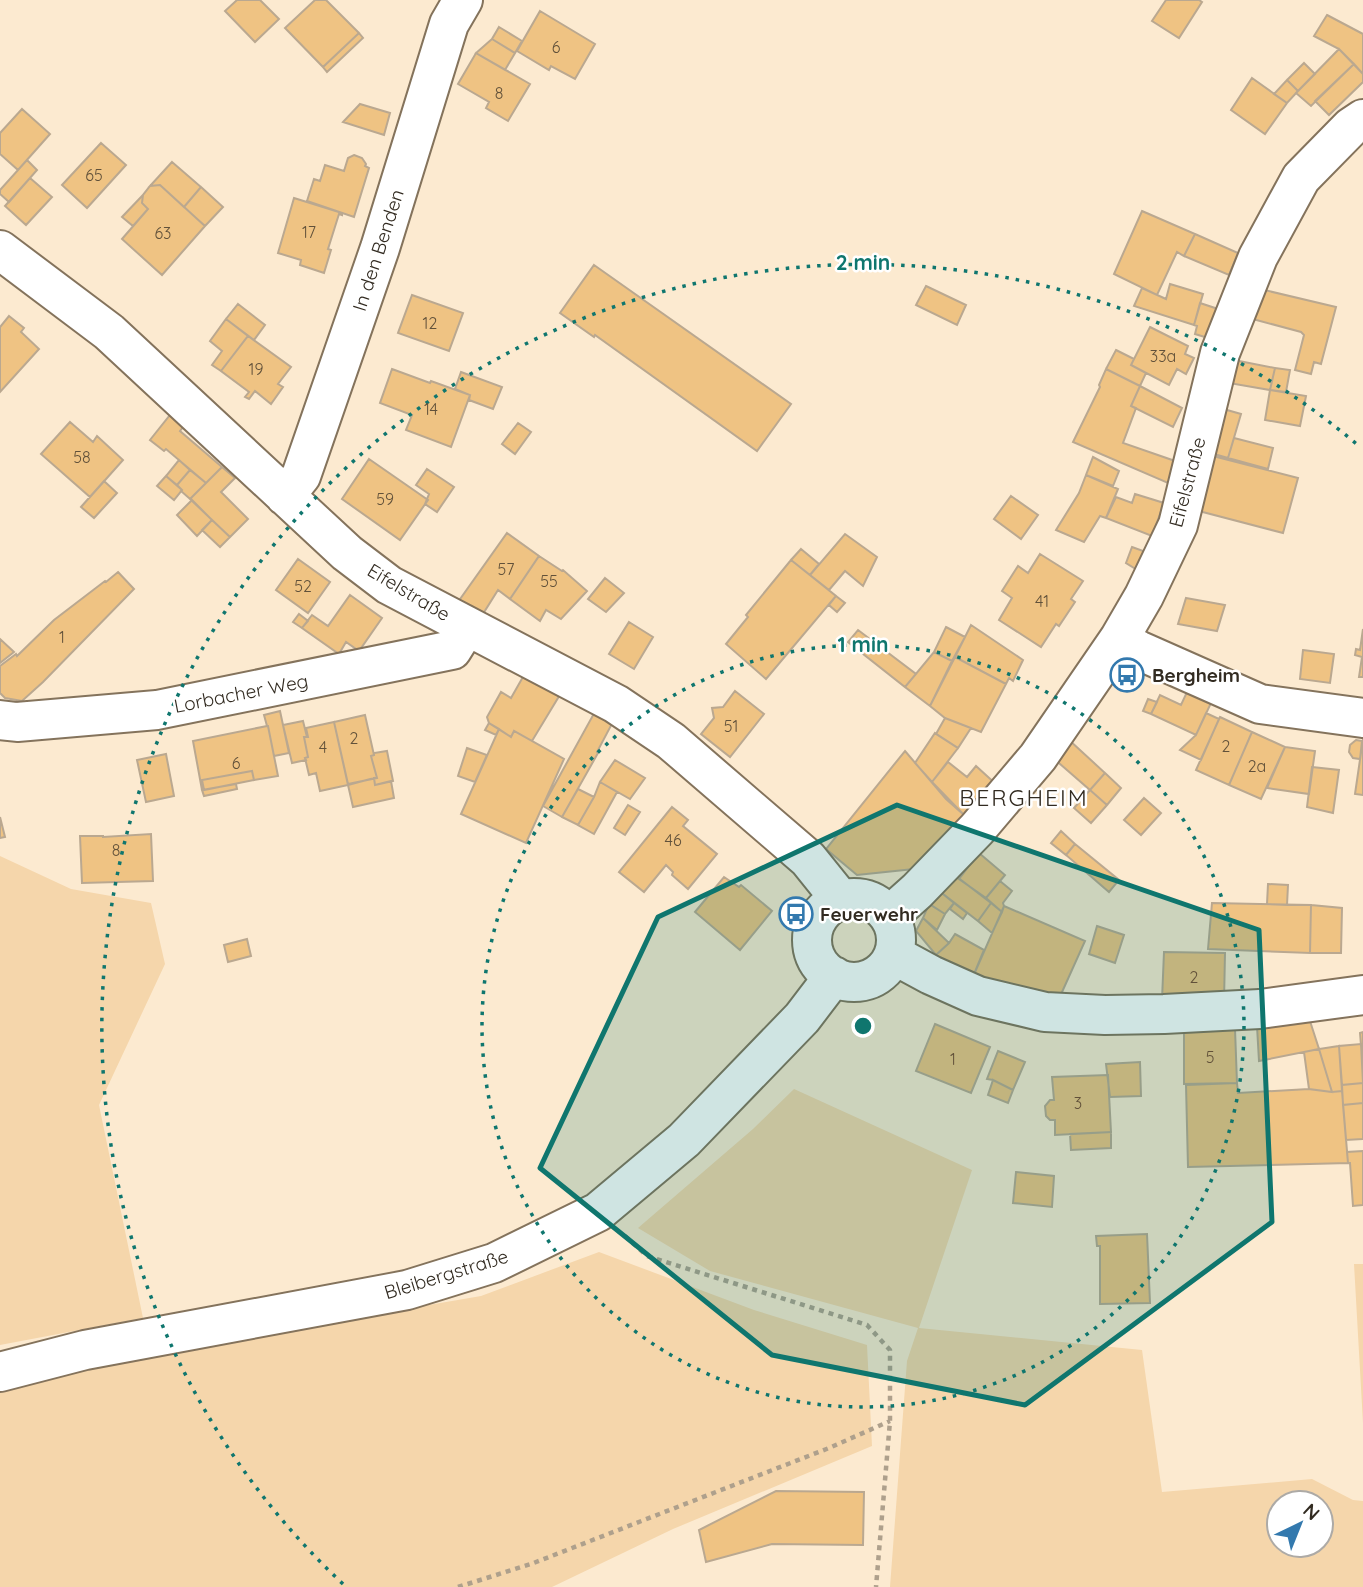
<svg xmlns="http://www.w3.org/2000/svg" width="1363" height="1587" viewBox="0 0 1363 1587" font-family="Quicksand,sans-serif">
<rect width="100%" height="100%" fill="#fcead0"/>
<path fill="#f5d6ab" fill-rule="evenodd" d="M0 856 71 889 151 903 165 964 99 1105 143 1318 0 1345Z
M794 1089 972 1170 919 1328 1142 1350 1162 1492 1312 1479 1353 1500 1363 1501V1587H890L907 1361 918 1328 710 1271 638 1228 753 1129ZM1279 1503H1321V1545H1279Z
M599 1252 754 1310 867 1345 872 1446 673 1529 552 1587H0V1386L301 1327 481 1296Z
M1354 1264H1363V1423Z"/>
<path fill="#efc383" stroke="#baa890" stroke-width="2" d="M237 0H260L279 19 255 42 225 11Z
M315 0H326L359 33 323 67 285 28Z
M1166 0H1199L1202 2 1179 38 1152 21Z
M540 11 595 44 575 79 551 66 549 70 517 51Z
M1327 15 1363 34V74L1339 49 1314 36Z
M499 27 522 41 515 53 492 39Z
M359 33 363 38 327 72 323 67Z
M492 39 515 53 505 70 476 53Z
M1339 49 1354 64 1311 106 1296 93Z
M476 53 530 84 508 121 486 108 489 102 458 84Z
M1304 63 1315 74 1298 91 1287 80Z
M1354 64 1363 74V82L1329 115 1315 101Z
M1252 78 1287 103 1265 134 1231 110Z
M1287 80 1298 91 1287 103 1274 94Z
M360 104 390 113 384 135 343 122Z
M22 109 50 134 18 170 0 154V133Z
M101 143 126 165 87 208 62 185Z
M354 155 362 158 366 164 365 166 369 168 354 217 307 201 314 179 320 181 325 165 344 171 348 158Z
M27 160 37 170 9 202 0 194V190Z
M172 162 201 187 184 207 160 185 150 186Z
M30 178 52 197 26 225 5 206Z
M160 185 205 226 162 275 122 239 148 209 142 203 143 195 150 186Z
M201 187 223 207 205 226 184 207Z
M143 195 142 203 148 209 133 226 122 217Z
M294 198 342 213V215L339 214 328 249 331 250 324 273 300 265 301 260 278 253Z
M1142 211 1195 234 1184 256 1177 252 1157 295 1114 274Z
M1195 234 1238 253 1229 275 1184 256Z
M594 265 791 404 757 451 595 335 594 337 560 313Z
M1170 284 1203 294 1194 325 1134 306 1142 288 1166 299Z
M926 286 966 305 957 325 916 305Z
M1260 289 1336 307 1321 364 1314 362 1311 374 1295 370 1304 335 1301 332 1249 318Z
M412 295 463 313 449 351 398 333Z
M1200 303 1218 309 1208 338 1195 334 1197 326 1194 325Z
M238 304 265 325 254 340 226 319Z
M9 316 24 328 21 332 39 349 0 392V327Z
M226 319 248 336 221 371 212 365 222 351 210 341Z
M1150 327 1188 346 1185 354 1194 358 1186 374 1177 369 1169 385 1131 365Z
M248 336 291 367 278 384 283 387 271 404 255 391 249 399 245 397 249 392 221 371Z
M1116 350 1134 359 1131 365 1146 373 1140 386 1106 369Z
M1234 360 1275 368 1270 390 1229 383Z
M1275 368 1290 370 1286 392 1270 390Z
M392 369 430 383 431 381 470 395 451 447 406 430 412 415 380 403Z
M1106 369 1140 386 1131 406 1136 408 1123 443 1175 461 1168 483 1073 442 1100 387 1099 385Z
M461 372 502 387 493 409 469 400 470 395 455 389Z
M1140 386 1182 408 1173 427 1131 406Z
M1270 390 1306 396 1300 426 1265 420Z
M1220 408 1241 414 1228 458 1207 452Z
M170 415 183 427 180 431 222 467 206 483 166 449 164 451 150 440Z
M70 422 93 442 97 436 123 460 90 497 41 454Z
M518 423 531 432 515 454 502 444Z
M1234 438 1273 448 1268 469 1228 458Z
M1209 455 1298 478 1283 533 1195 510Z
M1093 457 1119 471 1113 486 1086 475Z
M369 459 428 500 400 540 342 499Z
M179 460 190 470 177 485 166 476Z
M222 467 235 478 221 492 248 519 230 537 190 499Z
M427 469 454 487 437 512 425 504 429 494 416 485Z
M190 470 206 483 190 499 181 491 182 490 177 485Z
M1086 475 1118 489 1106 518 1100 516 1084 542 1056 530 1079 493Z
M166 476 182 490 174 500 157 486Z
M104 481 117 493 94 518 81 507Z
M1135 494 1164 503 1152 536 1106 518 1116 497 1132 503Z
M1011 496 1038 515 1021 539 994 519Z
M192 500 212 520 197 536 177 515Z
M212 520 230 537 220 547 202 530Z
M507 533 539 556 510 599 498 590 481 617 458 602Z
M845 534 877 557 863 586 845 571 829 590 810 575Z
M1132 547 1146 552 1139 571 1126 563Z
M801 549 819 564 810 575 791 560Z
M1040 554 1083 581 1071 599 1075 602 1059 626 1056 624 1041 647 999 620 1012 598 1002 591 1018 566 1028 573Z
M539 556 562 571 563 570 587 591 561 619 546 610 540 621 510 599Z
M298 559 330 582 308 613 276 590Z
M791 560 836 596 766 679 726 644 748 617 746 615Z
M118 572 134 589 43 682 22 701 5 698 0 693V666L16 654 17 656 54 620 105 581 106 582Z
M605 578 624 593 606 612 588 599Z
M350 595 382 618 359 651 346 642 339 654 302 628 312 615 328 626Z
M836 596 845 603 837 612 829 605Z
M1186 598 1225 605 1217 631 1178 624Z
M299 614 308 621 302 628 293 622Z
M629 622 653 637 634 669 609 654Z
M971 625 1023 660 1013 681 1009 678 1006 684 955 657Z
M946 627 965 637 952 661 934 652Z
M1363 629V677H1359L1362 657 1355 655 1356 649 1360 650Z
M858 630 916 674 905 687 848 642Z
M0 639 14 652 0 663Z
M1303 650 1334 654 1330 683 1300 679Z
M934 652 952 661 930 706 905 687Z
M955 657 1006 684 981 732 945 718 930 706Z
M528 668 564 688 532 741 514 731 511 737 489 723 487 717 501 692 511 698Z
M735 691 764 714 730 757 701 734 714 718 712 708 723 707Z
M1187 692 1211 703 1196 735 1151 714 1160 695 1181 705Z
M1148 699 1157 702 1151 714 1143 711Z
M597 708 615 718 597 752 598 753 562 817 543 806Z
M280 711 289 753 274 756 268 726H267L264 715Z
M1206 713 1219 719 1201 760 1180 750 1196 735Z
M365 715 374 755 371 756 377 778 348 784 334 722Z
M1220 717 1252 732 1229 785 1196 770Z
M945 718 971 728 958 748 936 734Z
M303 721 307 737H304L308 757 305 758 306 760 292 763 283 725Z
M334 722 348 785 320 791 316 773 309 775 305 758 308 757 304 737H308L306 728Z
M489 723 499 729 496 735 485 730Z
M267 726H268L278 776 254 780 252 771 202 780 204 790H202L193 741Z
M499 729 511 737 514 731 564 759 526 843 461 814Z
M1252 732 1285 747 1261 799 1229 785Z
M935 733 958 748 932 782 915 763Z
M1068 739 1105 773 1090 790 1052 757Z
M1363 739V795L1355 794Z
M1356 740 1362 741 1360 759 1353 758 1349 752 1350 745Z
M1285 747 1315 751 1309 794 1267 788Z
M467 748 487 755 475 782 458 776Z
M387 751 393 781 375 785 374 778H377L371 756 374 755V753Z
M905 751 946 799 964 815 914 869 857 875 826 849Z
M166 754 174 796 146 802 137 760Z
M615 760 645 778 630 799 600 782Z
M948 762 967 777 976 766 998 786 967 818 932 782Z
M1312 767 1339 770 1333 813 1307 807Z
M252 771 254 780 204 790 202 780Z
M1105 773 1121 788 1107 805 1090 790Z
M374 778 375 785 391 781 394 798 353 807 348 785Z
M600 782 617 792 594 834 578 825 594 797Z
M236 784 237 789 204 796 202 790Z
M578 789 594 797 578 825 562 817Z
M1090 790 1107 805 1091 823 1074 808Z
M1144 798 1161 813 1141 835 1124 820Z
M628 805 640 812 625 835 614 828Z
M672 807 688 820 683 826 717 854 688 889 672 875 673 872 666 865 644 892 619 872Z
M0 817 5 837 0 838Z
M1061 831 1075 844 1066 855 1051 843Z
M151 834 153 881 82 883 80 836H103V837Z
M1075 844 1119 880 1109 892 1066 855Z
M979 853 1005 875 986 898 959 879Z
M952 873 991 903 978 921 938 890Z
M724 877 739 887 741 885 772 911 740 950 695 912Z
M1000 881 1012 891 1003 903 1004 906 1002 912 986 898Z
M1268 884 1288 885 1287 905 1267 904Z
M938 890 954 903 945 914 928 903Z
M954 903 967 913 963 919 950 909Z
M991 903 1002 912 992 933 978 921Z
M1212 903 1311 905 1310 953 1208 949Z
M929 904 945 914 937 930 923 918Z
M1311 905 1342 908 1341 953H1310Z
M1004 906 1085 941 1058 1001 972 979Z
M923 918 949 943 936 955 916 931Z
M1097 926 1124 935 1115 963 1089 954Z
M955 934 984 950 972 979 940 958 936 955 949 943Z
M247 939 251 956 228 962 224 945Z
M1164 952 1225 953 1224 1002 1162 1000Z
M1309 1018 1319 1049 1259 1061 1257 1026Z
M935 1024 990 1047 971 1093 916 1071Z
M1235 1029 1237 1083 1184 1084V1031Z
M1363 1032V1070L1360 1033Z
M1361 1044 1363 1083 1342 1085 1339 1046Z
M1339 1046 1342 1091 1332 1092 1319 1049Z
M1319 1049 1332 1092 1309 1089 1304 1052Z
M998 1051 1025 1062 1013 1090 993 1080 987 1079Z
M1140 1062 1141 1096 1110 1097 1106 1064Z
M1108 1075 1111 1132 1055 1135V1120H1050L1046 1116 1045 1106 1050 1100H1054L1052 1077Z
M993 1080 1013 1090 1008 1103 988 1095Z
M1237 1083 1238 1093 1309 1089 1332 1092 1342 1091 1348 1163 1188 1167 1186 1085Z
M1363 1083V1103L1343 1105 1342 1085Z
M1363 1103V1139L1346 1140 1343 1105Z
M1111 1132V1148L1071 1150 1070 1134Z
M1363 1151V1205L1353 1206 1350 1163H1348L1347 1152Z
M1016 1172 1054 1176 1052 1207 1013 1203Z
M1147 1234 1150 1303 1100 1304V1246H1097L1096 1236Z
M776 1491 864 1492 863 1545 772 1544 706 1562 699 1530Z"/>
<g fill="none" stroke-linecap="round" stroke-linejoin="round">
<defs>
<path id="minor" d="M0 250 109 332 347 553 389 585 616 704 671 741 808 859 841 900
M285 496 301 476 380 248 449 24 463 0
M1119 639 1138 650 1260 704 1363 718
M0 720 17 722 157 710 452 650 467 626
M812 940a42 42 0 1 1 84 0a42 42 0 1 1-84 0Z
M889 916 917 891 977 829 1038 757 1119 639 1144 596 1178 525 1220 353 1258 257 1301 178 1351 127 1363 119
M894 955 931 975 978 996 1045 1012 1105 1015 1164 1014 1260 1009 1363 995
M0 1372 85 1350 407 1290 494 1263 598 1212 684 1140 802 1018 834 976"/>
</defs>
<use href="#minor" stroke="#84735c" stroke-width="42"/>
<path stroke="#aea08c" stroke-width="4.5" stroke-dasharray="5 5" stroke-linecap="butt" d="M625 1236 647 1256 867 1325 890 1350V1421L876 1587
M458 1587 531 1564 829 1448 890 1421"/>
<use href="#minor" stroke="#fff" stroke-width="38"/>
</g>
<path fill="#0f766e" fill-opacity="0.2" stroke="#0f766e" stroke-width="5" stroke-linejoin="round" d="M897 805 1259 930 1272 1222 1025 1405 772 1355 540 1168 658 917Z"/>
<g fill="none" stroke="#0f766e" stroke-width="3.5" stroke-dasharray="3.5 7">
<circle cx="863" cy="1026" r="381"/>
<path d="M343 1584A763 763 0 0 1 1359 446"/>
</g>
<defs>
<symbol id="bus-ring" viewBox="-11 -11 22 22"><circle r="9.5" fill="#fff" stroke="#3379ae" stroke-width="1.5"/><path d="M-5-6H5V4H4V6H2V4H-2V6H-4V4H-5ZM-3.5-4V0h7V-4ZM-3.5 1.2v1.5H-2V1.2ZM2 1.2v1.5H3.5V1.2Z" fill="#3379ae"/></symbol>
</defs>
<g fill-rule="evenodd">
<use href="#bus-ring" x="1108" y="656" width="38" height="38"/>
<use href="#bus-ring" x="777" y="895" width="38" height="38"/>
</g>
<g text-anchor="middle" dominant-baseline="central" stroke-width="5" stroke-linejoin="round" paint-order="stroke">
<g font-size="16" fill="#61513a">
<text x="556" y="47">6</text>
<text x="499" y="93">8</text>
<text x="94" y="175">65</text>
<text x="309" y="232">17</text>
<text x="163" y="233">63</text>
<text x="430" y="323">12</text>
<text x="1163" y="356">33a</text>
<text x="256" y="369">19</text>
<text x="431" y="409">14</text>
<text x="82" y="457">58</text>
<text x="385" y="499">59</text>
<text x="506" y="569">57</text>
<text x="549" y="581">55</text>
<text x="303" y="586">52</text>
<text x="1042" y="601">41</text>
<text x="62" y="637">1</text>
<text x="731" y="726">51</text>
<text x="354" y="738">2</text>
<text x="1226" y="746">2</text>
<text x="323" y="747">4</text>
<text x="236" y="763">6</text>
<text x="1257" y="766">2a</text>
<text x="673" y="840">46</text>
<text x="116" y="850">8</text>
<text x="1194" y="977">2</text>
<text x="1210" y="1057">5</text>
<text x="953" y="1059">1</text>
<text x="1078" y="1103">3</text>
</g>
<g font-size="19" fill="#322b21" stroke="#fff">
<text transform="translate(378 250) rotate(-72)">In den Benden</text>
<text transform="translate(1187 482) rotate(-75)">Eifelstraße</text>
<text transform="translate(409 592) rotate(31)">Eifelstraße</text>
<text transform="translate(241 693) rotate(-11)">Lorbacher Weg</text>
<text transform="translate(446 1274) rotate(-17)">Bleibergstraße</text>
</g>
<g font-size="19" font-weight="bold" fill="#322b21" stroke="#fff" text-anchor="start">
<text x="1152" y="675">Bergheim</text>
<text x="820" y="914">Feuerwehr</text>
</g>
<g font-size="23" letter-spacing="2" fill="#322b21" stroke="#fff">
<text x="1024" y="797">BERGHEIM</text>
</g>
</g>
<circle cx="863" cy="1026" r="10" fill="#0f766e" stroke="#fff" stroke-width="3.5"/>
<g font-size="21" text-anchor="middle" font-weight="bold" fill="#0f766e" stroke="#fff" stroke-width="5" stroke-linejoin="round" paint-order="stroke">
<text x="863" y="270">2 min</text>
<text x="863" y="652">1 min</text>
</g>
<g transform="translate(1300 1524) rotate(43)"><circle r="33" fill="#ffffff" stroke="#adaaa6" stroke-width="2"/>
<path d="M0-5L12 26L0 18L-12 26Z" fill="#3379ae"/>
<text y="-10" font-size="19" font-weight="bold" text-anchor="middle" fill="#322b21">N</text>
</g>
</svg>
